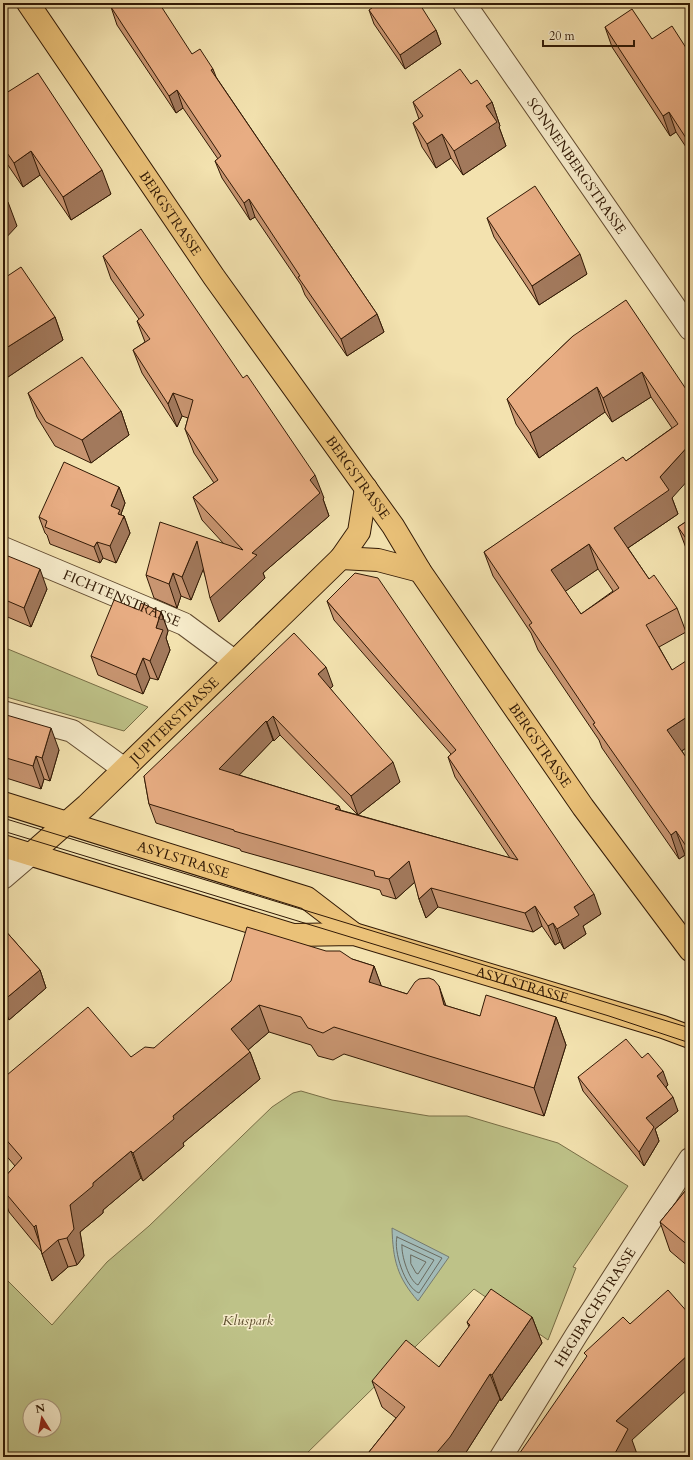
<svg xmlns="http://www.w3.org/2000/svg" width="693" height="1460" viewBox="0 0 693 1460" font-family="Cardo,serif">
<rect width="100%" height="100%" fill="#f3e2af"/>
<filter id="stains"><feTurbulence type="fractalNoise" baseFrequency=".005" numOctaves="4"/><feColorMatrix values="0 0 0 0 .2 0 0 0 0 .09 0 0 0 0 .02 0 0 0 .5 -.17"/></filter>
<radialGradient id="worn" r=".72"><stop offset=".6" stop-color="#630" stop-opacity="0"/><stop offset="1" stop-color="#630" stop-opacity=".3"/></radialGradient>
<path fill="#bec288" stroke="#786e46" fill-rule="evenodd" d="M3 647 148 707 124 731 3 696Z
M301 1091 332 1100 429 1116H467L558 1143 628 1186 573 1267 576 1268 548 1340 474 1289 303 1457H3V1276L52 1325 107 1262 149 1226 272 1107 293 1093ZM30 1406H54V1430H30Z"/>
<path fill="#a2bab7" stroke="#757a70" d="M392 1228 449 1257 418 1301C397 1277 393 1260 392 1228Z"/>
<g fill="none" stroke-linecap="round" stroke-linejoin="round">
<path stroke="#6a6a5e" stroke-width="1" d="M397 1237 442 1258 419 1293C405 1288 393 1250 397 1237Z
M402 1245 434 1260 418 1285C409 1281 401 1255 402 1245Z
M411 1255 426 1262 418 1274 416 1273 411 1264Z"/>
<defs>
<g id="minor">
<path id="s1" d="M464 3 690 329"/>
<path id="s2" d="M3 548 184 624 234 661"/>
<path d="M3 712 72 731 124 769"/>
<path d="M3 878 31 854"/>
<path id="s3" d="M501 1457 577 1334 690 1159"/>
</g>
<g id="major">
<path id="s4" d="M28 3 214 277 393 526 420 571 583 807 690 950"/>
<path d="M341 558 378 560 420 571"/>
<path id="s5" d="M3 803 307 898 354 934"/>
<path id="s6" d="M3 846 293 935 354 934 663 1027 690 1037"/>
<path id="s7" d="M31 854 87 805 341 558 359 532 366 488"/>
</g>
</defs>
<use href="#minor" stroke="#624b30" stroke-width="24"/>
<use href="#major" stroke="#311905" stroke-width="24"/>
<use href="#minor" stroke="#f7eccb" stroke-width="22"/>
<use href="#major" stroke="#eac178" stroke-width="22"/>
<path stroke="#311905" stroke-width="1" d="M3 818 690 1028
M3 831 609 1016 690 1043"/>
</g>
<path fill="#c89571" stroke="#311905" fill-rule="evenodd" d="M111 7 192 54 216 77 377 314 384 332 347 356 305 295 301 285 255 217 250 220 222 178 215 161 218 159 183 108 176 113 117 25Z
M369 10 436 30 441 44 405 69 374 24Z
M605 27 652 39 690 54V153L676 132 670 136 612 47Z
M471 84 492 102 500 126 499 127 506 146 463 175 451 158 436 168 422 147 413 123 419 119 413 102Z
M3 95 111 194 71 220 40 175 23 187 3 158Z
M487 218 587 274 539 305 494 237Z
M103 256 324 498 323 499 329 516 263 573 265 578 219 622 203 569 191 600 181 596 177 608 154 598 146 575 224 544 202 520 193 497 214 483 194 453 185 429 188 418 182 416 177 427 142 373 133 350 145 342 137 321 139 319 111 279Z
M3 279 55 317 63 340 8 377 3 369Z
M573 336 690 395 672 498 678 514 628 548 649 579 677 608 686 632 659 647 672 670 690 667V745L682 751 690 763V863L685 855 679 859 602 748 599 740 538 650 531 633 493 576 484 552 626 461 672 428 651 397 612 422 605 412 539 458 516 424 507 399ZM598 569 613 591 581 614 565 591Z
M28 393 121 411 129 435 91 463 55 446 37 417Z
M119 487 125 503 121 514V515L124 516 130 533 116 563 103 558 100 563 50 544 47 535 45 533 39 517Z
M690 519V554L686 548 678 527Z
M3 554 47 589 31 627 3 615Z
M327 601 601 914 583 926 586 934 564 949 560 942 555 945 542 926 533 932 438 907 426 918 419 899 415 882 396 899 382 895 380 890 241 851 240 849 156 823 149 804 144 776 333 686 330 688 400 782 358 815 510 858 455 777 448 757 451 754 334 620ZM280 735 358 815 340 810 339 806 239 775 273 740 274 741Z
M139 610 161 612 168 631 166 638 170 650 158 680 150 678 143 694 98 675 91 656Z
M3 714 59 750 50 781 44 779 41 789 3 777Z
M3 928 40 970 46 988 9 1020 3 1013Z
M352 959 374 966 381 986 480 1016 556 1017 566 1045 544 1116 344 1054 333 1060 318 1056 311 1045 269 1032 248 1050 250 1052 260 1079 183 1143 184 1146 143 1181 141 1178 103 1210V1213L80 1232 84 1256 77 1265 68 1267 52 1281 41 1251 9 1212 3 1195V1179L15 1166 3 1152V1071L7 1075 131 1057 154 1048Z
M642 1058 668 1085 666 1087 678 1111 655 1129 659 1141 644 1166 583 1091 578 1077Z
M690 1185V1268L670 1251 660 1222Z
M532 1317 542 1343 501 1401 500 1399 463 1457H365L396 1418 382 1407 372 1381 439 1367 469 1327 467 1322Z"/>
<path fill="#a2795c" stroke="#311905" d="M436 30 441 44 405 69 400 55Z
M213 69 220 87 211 70Z
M177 90 183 108 176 113 169 96Z
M492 102 500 126 499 127 506 146 463 175 454 151 486 106Z
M669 112 676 132 670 136 663 116Z
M442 134 451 158 436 168 427 144Z
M690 135V150L686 138Z
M31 151 40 175 23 187 14 163Z
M102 170 111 194 71 220 63 197Z
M249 199 255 217 250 220 244 203Z
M8 202 17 226 3 241V208Z
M580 254 587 274 539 305 532 286Z
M377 314 384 332 347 356 341 339Z
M55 317 63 340 8 377 3 362V350Z
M642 372 651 397 612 422 603 398Z
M597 387 605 412 539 458 530 433Z
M173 393 182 416 177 427 168 404Z
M121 411 129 435 91 463 82 440Z
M690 444V478L672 498 678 514 622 552 614 528Z
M315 475 324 498 323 499 329 516 263 573 265 578 219 622 210 598 310 480Z
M119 487 125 503 121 514 123 519 124 516 130 533 116 563 110 546 111 506Z
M197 541 205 565 191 600 182 577Z
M97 542 103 558 100 563 94 547Z
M589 544 598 569 560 595 551 570Z
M40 569 47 589 31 627 24 608Z
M173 573 181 596 177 608 169 584Z
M161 612 168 631 166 638 170 650 158 680 150 661 156 628Z
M143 658 150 678 143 694 136 675Z
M326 667 333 686 325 693 318 674Z
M690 715V745L676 755 667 730Z
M273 716 280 735 274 741 267 722Z
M266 721 273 740 226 789 219 769Z
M51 728 59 750 50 781 42 758Z
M36 756 44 779 41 789 33 766Z
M393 762 400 782 358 815 351 796Z
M339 806 346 825 335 809Z
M676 831 685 855 679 859 671 835Z
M409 861 416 881 396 899 389 879Z
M431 888 438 907 426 918 419 899Z
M594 894 601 914 583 926 586 934 564 949 557 929 574 907Z
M535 906 542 926 533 932 525 913Z
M553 923 560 942 555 945 548 926Z
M374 966 384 993 369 982Z
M40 970 46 988 9 1020 3 1004V1001Z
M439 986 449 1014 444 1005Z
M259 1005 269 1032 241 1056 231 1029Z
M556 1017 566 1045 544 1116 534 1088Z
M250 1052 260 1079 183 1143 184 1146 143 1181 133 1153 173 1116Z
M663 1071 668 1085 662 1090 657 1076Z
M673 1097 678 1111 655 1129 659 1141 644 1166 639 1152 646 1118Z
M131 1151 141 1178 103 1210V1213L80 1232 84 1256 77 1265 67 1238 70 1205 93 1183Z
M36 1225 58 1240 68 1267 52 1281 42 1254 43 1253 34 1227Z
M532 1317 542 1343 501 1401 492 1375Z
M690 1353V1387L632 1440 637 1454 635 1457H613L616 1421Z
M490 1374 500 1399 463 1457H433Z"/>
<path fill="#e8ad83" stroke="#311905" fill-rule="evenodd" d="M117 3H159L192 54 200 49 213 69 211 70 377 314 341 339 298 277 300 276 249 199 244 203 215 161 221 156 177 90 169 96 111 7Z
M379 3H419L436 30 400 55 369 10Z
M632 9 652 39 672 26 690 54V135L686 138 669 112 663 116 605 27Z
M460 69 471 84 477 80 492 102 486 106 497 122 454 151 442 134 427 144 413 123 423 116 413 102Z
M38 73 102 170 63 197 31 151 14 163 3 147V103L4 102H3V95Z
M535 186 580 254 532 286 487 218Z
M3 197 8 202 3 208Z
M141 229 243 378 247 375 315 475 310 480 320 493 252 553 257 555 210 598 197 541 182 577 173 573 169 584 146 575 160 522 243 550 193 497 218 480 185 429 193 400 173 393 168 404 133 350 150 339 137 321 144 315 103 256Z
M21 267 55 317 3 350V279Z
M626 300 690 395V444L660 477 669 490 614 528 649 579 654 575 677 608 646 625 672 670 686 661 690 667V715L667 730 690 763V852L676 831 671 835 593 724 595 723 529 625 532 623 484 552 623 457 626 461 678 424 642 372 603 398 597 387 530 433 507 399 573 336ZM589 544 619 588 581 614 551 570Z
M82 357 121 411 82 440 46 422 28 393Z
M64 462 119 487 111 506 120 510 118 514 124 516 110 546 97 542 94 547 45 527 47 521 39 517Z
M690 519V544L678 527Z
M3 554 40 569 24 608 3 599Z
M355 573 378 578 594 894 574 907 579 915 557 929 553 923 548 926 535 906 525 913 431 888 419 899 409 861 389 879 375 876 374 871 234 831V830L149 804 144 776 294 633 326 667 318 674 393 762 351 796 273 716 267 722 266 721 219 769 339 806 335 809 518 860 448 757 456 750 327 601Z
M114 600 139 610 141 603 161 612 156 628 163 630 150 661 143 658 136 675 91 656Z
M3 714 51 728 42 758 36 756 33 766 3 757Z
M247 927 326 951H340L352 959 374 966 369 982 407 994 415 982 419 979 429 978 434 980 439 986 444 1005 480 1016 486 995 556 1017 534 1088 334 1027 323 1033 308 1028 301 1017 259 1005 231 1029 250 1052 173 1116 174 1119 133 1153 131 1151 93 1183V1186L70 1205 74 1229 67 1238 58 1240 42 1254 36 1225 34 1227 3 1190V1179L22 1158 3 1136V1071L7 1075 88 1007 131 1057 145 1047 154 1048 231 981Z
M3 928 40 970 3 1001Z
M626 1039 642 1058 648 1053 663 1071 657 1076 673 1097 646 1118 654 1127 639 1152 578 1077Z
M690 1185V1247L660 1222Z
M491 1289 532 1317 492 1375 490 1374 450 1437 433 1457H365L405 1407 372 1381 406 1340 439 1367 470 1325 467 1322Z
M668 1290 690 1315V1353L616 1421 628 1429 613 1457H594L593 1456 592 1457H517L587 1356 584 1353 623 1317 630 1324Z"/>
<g text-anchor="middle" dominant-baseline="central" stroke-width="3" stroke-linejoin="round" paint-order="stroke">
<g font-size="14" fill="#311905" stroke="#f7eccb">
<text stroke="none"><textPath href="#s1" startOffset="198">SONNENBERGSTRASSE</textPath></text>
<text stroke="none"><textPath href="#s4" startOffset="254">BERGSTRASSE</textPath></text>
<text stroke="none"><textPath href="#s4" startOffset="578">BERGSTRASSE</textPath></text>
<text stroke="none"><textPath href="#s2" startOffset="129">FICHTENSTRASSE</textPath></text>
<text stroke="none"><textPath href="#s7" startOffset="196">JUPITERSTRASSE</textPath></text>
<text stroke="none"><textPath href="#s4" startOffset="902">BERGSTRASSE</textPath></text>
<text stroke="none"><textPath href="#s5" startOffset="189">ASYLSTRASSE</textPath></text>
<text stroke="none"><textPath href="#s6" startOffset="540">ASYLSTRASSE</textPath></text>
<text stroke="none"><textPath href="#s3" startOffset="177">HEGIBACHSTRASSE</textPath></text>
</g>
<g font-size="14" font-style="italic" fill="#5b4c2c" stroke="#f7eccb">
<text x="248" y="1320">Kluspark</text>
</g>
</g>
<rect width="693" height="1460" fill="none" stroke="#f3e2af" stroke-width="16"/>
<rect x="4" y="4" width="685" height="1452" fill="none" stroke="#311905" stroke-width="2"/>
<rect x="8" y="8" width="677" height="1444" fill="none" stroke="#311905"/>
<g transform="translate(42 1418) rotate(349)"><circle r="19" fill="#f7eccb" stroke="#a8987c"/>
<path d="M0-3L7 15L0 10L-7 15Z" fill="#8f2418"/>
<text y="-6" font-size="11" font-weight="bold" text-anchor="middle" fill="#311905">N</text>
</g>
<path d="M543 40v6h91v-6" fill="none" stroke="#311905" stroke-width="2"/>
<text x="549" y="40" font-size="12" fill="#311905" stroke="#f7eccb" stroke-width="3" paint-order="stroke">20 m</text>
<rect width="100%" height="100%" filter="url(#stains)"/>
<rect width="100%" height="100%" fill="url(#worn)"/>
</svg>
